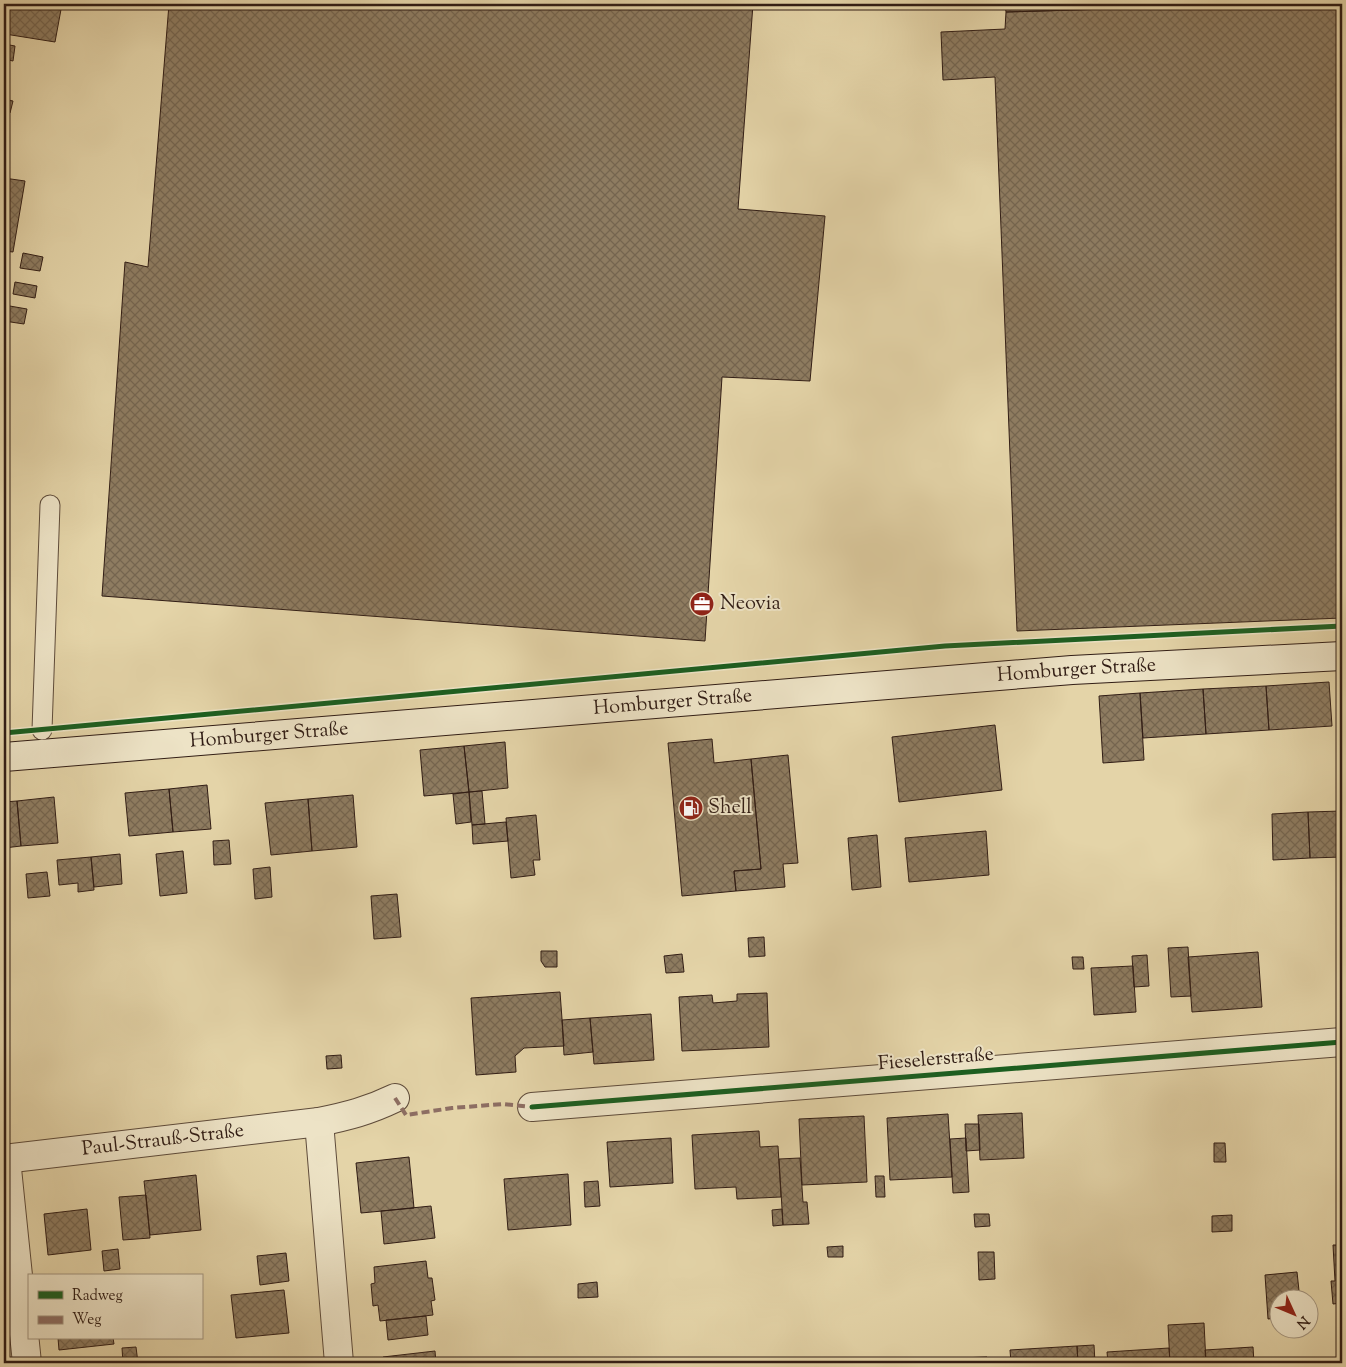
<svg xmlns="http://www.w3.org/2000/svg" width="1346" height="1367" viewBox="0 0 1346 1367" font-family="'Sorts Mill Goudy',serif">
<defs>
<pattern id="building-cross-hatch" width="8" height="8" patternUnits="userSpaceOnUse" patternTransform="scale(1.25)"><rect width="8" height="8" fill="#8e7c61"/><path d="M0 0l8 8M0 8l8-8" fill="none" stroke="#75654f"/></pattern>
</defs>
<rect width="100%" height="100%" fill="#e4d4a8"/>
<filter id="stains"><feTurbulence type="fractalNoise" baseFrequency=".004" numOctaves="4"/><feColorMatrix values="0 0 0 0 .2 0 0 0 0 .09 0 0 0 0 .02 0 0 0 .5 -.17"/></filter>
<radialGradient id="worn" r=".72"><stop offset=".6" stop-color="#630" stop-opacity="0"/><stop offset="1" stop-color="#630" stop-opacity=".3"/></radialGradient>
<path fill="url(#building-cross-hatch)" stroke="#311d15" d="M9 4H62L55 42 5 34Z
M169 4H753L738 209 825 216 810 381 722 377 705 641 102 596 125 262 148 267Z
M1005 4H1108V9L1006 12Z
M1108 4H1342V618L1017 631 995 77 943 80 941 32 1005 29 1006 12 1108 9Z
M4 44 15 46 13 61 4 59Z
M4 99 13 101 10 113 4 111Z
M4 178 25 181 13 252 4 251Z
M23 253 43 257 40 271 20 268Z
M15 282 37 286 35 298 13 294Z
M4 305 27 309 24 324 4 321Z
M1329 682 1332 726 1269 730 1266 686Z
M1266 686 1269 730 1206 734 1203 689Z
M1203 689 1206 734 1143 738 1140 693Z
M1140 693 1144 760 1103 763 1099 696Z
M995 725 1002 790 899 802 892 737Z
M712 739 714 763 751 759 761 869 734 871 736 891 682 896 668 743Z
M505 742 508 788 469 792 464 746Z
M464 746 469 792 424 796 420 750Z
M788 755 798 863 783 864 785 887 736 891 734 871 761 869 751 759Z
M207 785 211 829 173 832 169 789Z
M169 789 173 832 129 836 125 793Z
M482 791 485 824 472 825 469 792Z
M469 792 471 822 456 824 453 794Z
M353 795 357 847 312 851 308 799Z
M54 797 58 843 21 846 17 801Z
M308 799 312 851 271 855 265 803Z
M17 801 21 846 4 848V802Z
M1342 811V857L1310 858 1308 812Z
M1308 812 1310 858 1273 860 1272 814Z
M536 815 540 860H533L535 875 511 878 506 818Z
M506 822 508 841 473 844 472 825Z
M986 831 989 875 909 882 905 838Z
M877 835 881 887 852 890 848 838Z
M229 840 231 864 214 865 213 841Z
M183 851 187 893 160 896 156 854Z
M120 854 122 884 94 887 91 857Z
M91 857 94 890 78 892V883L59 885 57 860Z
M270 867 272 897 255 899 253 869Z
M47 872 50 896 28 898 26 874Z
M397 894 401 937 374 939 371 896Z
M764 937 765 956 749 957 748 938Z
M1188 947 1191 996 1171 997 1168 948Z
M541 951H557V967H545L541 961Z
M1258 952 1262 1007 1192 1012 1188 957Z
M682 954 684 972 666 973 664 956Z
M1147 955 1149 986 1134 987 1132 956Z
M1072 957H1083L1084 969H1073Z
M1133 966 1136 1012 1094 1015 1091 968Z
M560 992 564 1046 524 1048 515 1056 516 1072 476 1075 471 998Z
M767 993 769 1047 682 1051 679 997 712 995 713 1003 737 1001V994Z
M651 1014 654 1060 594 1064 590 1018Z
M590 1018 593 1052 564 1055 562 1020Z
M341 1055 342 1068 327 1069 326 1056Z
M1338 1089H1342V1129H1339Z
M1022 1113 1024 1158 980 1160 978 1115Z
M948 1114 952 1177 890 1180 887 1118Z
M864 1116 867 1182 802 1185 799 1119Z
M965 1124H979L980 1150 966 1151Z
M1339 1129H1342V1171H1340Z
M759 1131 760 1147 778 1146 781 1197 737 1199 736 1187 695 1189 692 1135Z
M671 1138 673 1183 610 1187 607 1142Z
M966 1138 969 1192 953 1193 950 1139Z
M1214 1143H1225L1226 1162H1214Z
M409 1157 414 1208 361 1213 356 1163Z
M800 1158 803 1202H807L809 1224 783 1225 779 1159Z
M568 1174 571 1225 508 1230 504 1179Z
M196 1175 201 1230 150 1235 144 1181Z
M875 1176H884L885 1197H876Z
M598 1181 600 1206 585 1207 584 1182Z
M146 1195 150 1238 123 1240 119 1197Z
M431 1206 435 1238 384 1244 381 1211Z
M87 1209 91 1250 48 1255 44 1214Z
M782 1209 783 1225 773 1226 772 1210Z
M974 1214H989L990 1226 975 1227Z
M1232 1215V1231L1212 1232V1216Z
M1333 1245H1342V1303L1333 1304 1331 1281H1335Z
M843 1246V1257H828L827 1247Z
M118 1249 120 1269 104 1271 102 1251Z
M978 1252H994L995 1279 979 1280Z
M286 1253 289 1281 260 1285 257 1256Z
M426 1261 428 1278H432L435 1300 431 1301 433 1315 380 1321 378 1305 373 1306 371 1284 375 1283 374 1267Z
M1297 1272 1300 1300H1278V1318L1268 1319 1265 1275Z
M597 1282 598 1297 578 1298V1284Z
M284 1290 289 1333 236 1338 231 1295Z
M426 1316 428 1335 388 1340 386 1320Z
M1204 1323 1206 1363H1170L1168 1325Z
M58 1338H113L114 1344 59 1350Z
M1094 1345 1095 1363H1078L1077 1346Z
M1077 1346 1078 1363H1011L1010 1350Z
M136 1347 138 1363H123L122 1348Z
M1253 1347 1254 1363H1206L1205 1350Z
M1169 1348 1170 1363H1108L1107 1352Z
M435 1351 436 1363H384L383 1357Z
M987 1357V1363H930V1359Z"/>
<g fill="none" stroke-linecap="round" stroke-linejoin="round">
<defs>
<path id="service" d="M42 730 50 505"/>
<g id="minor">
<path d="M532 1107 1342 1042"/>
<path d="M319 1122 339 1363"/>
<path id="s1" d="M4 1159 319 1122C348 1116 368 1111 395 1098"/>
<path d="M6 1159 27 1363"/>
</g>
<g id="secondary">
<path id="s2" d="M4 757 1072 670 1342 656"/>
</g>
</defs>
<use href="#service" stroke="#5e4b3a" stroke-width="21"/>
<use href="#minor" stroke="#5e4b3a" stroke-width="30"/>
<use href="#secondary" stroke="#311d15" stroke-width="30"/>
<use href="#service" stroke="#ede3c6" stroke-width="19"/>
<use href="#minor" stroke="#ede3c6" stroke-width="28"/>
<use href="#secondary" stroke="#ede3c6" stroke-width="28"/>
<path stroke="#8d6e63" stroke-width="4" stroke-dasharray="8 4" stroke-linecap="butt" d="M395 1098 406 1115 452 1108 503 1104 532 1107"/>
<defs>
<path id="cycleway" d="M4 733 945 646 1342 626
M532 1107 1342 1042"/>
</defs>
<use href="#cycleway" stroke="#ede3c6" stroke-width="8"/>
<use href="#cycleway" stroke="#1b5e20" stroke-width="5"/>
</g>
<defs>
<symbol id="office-disc" viewBox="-11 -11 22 22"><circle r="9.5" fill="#8f2418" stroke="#ede3c6"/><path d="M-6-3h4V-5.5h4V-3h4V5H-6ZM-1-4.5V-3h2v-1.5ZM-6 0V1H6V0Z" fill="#fff"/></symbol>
<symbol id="fuel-disc" viewBox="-11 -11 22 22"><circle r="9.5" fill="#8f2418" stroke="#ede3c6"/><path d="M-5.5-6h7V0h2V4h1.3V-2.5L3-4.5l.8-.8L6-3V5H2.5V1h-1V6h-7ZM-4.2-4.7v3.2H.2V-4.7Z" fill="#fff"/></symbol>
</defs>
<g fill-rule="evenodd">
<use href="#office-disc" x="688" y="590" width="28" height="28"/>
<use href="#fuel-disc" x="677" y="794" width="28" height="28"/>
</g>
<g text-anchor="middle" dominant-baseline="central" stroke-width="4" stroke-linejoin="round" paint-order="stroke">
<g font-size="20" fill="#311d15" stroke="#ede3c6" text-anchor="start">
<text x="720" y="604">Neovia</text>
<text x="708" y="808">Shell</text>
</g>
<g font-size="20" fill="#311d15" stroke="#ede3c6">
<text stroke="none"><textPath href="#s2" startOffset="1076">Homburger Straße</textPath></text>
<text stroke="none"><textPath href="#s2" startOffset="671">Homburger Straße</textPath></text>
<text stroke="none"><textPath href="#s2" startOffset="266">Homburger Straße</textPath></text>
<text transform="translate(936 1060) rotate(-5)">Fieselerstraße</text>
<text stroke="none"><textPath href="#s1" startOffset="160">Paul-Strauß-Straße</textPath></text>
</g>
</g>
<rect width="1346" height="1367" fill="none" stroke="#e4d4a8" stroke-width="20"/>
<rect x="5" y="5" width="1336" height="1357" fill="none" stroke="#311d15" stroke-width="2.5"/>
<rect x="10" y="10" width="1326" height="1347" fill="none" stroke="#311d15"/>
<rect x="28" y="1274" width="175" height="65" fill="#ede3c6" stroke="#a2947f"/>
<rect x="38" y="1291" width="25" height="8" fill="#1b5e20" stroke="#a2947f"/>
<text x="72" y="1300" font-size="15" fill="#311d15">Radweg</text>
<rect x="38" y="1316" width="25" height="8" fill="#8d6e63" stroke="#a2947f"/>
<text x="72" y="1324" font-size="15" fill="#311d15">Weg</text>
<g transform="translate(1294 1314) rotate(134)"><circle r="24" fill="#ede3c6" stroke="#a2947f"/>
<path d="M0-4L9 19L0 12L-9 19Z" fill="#8f2418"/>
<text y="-8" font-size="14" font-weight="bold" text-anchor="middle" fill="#311d15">N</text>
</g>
<rect width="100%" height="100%" filter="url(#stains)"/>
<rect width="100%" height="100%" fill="url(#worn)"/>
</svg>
